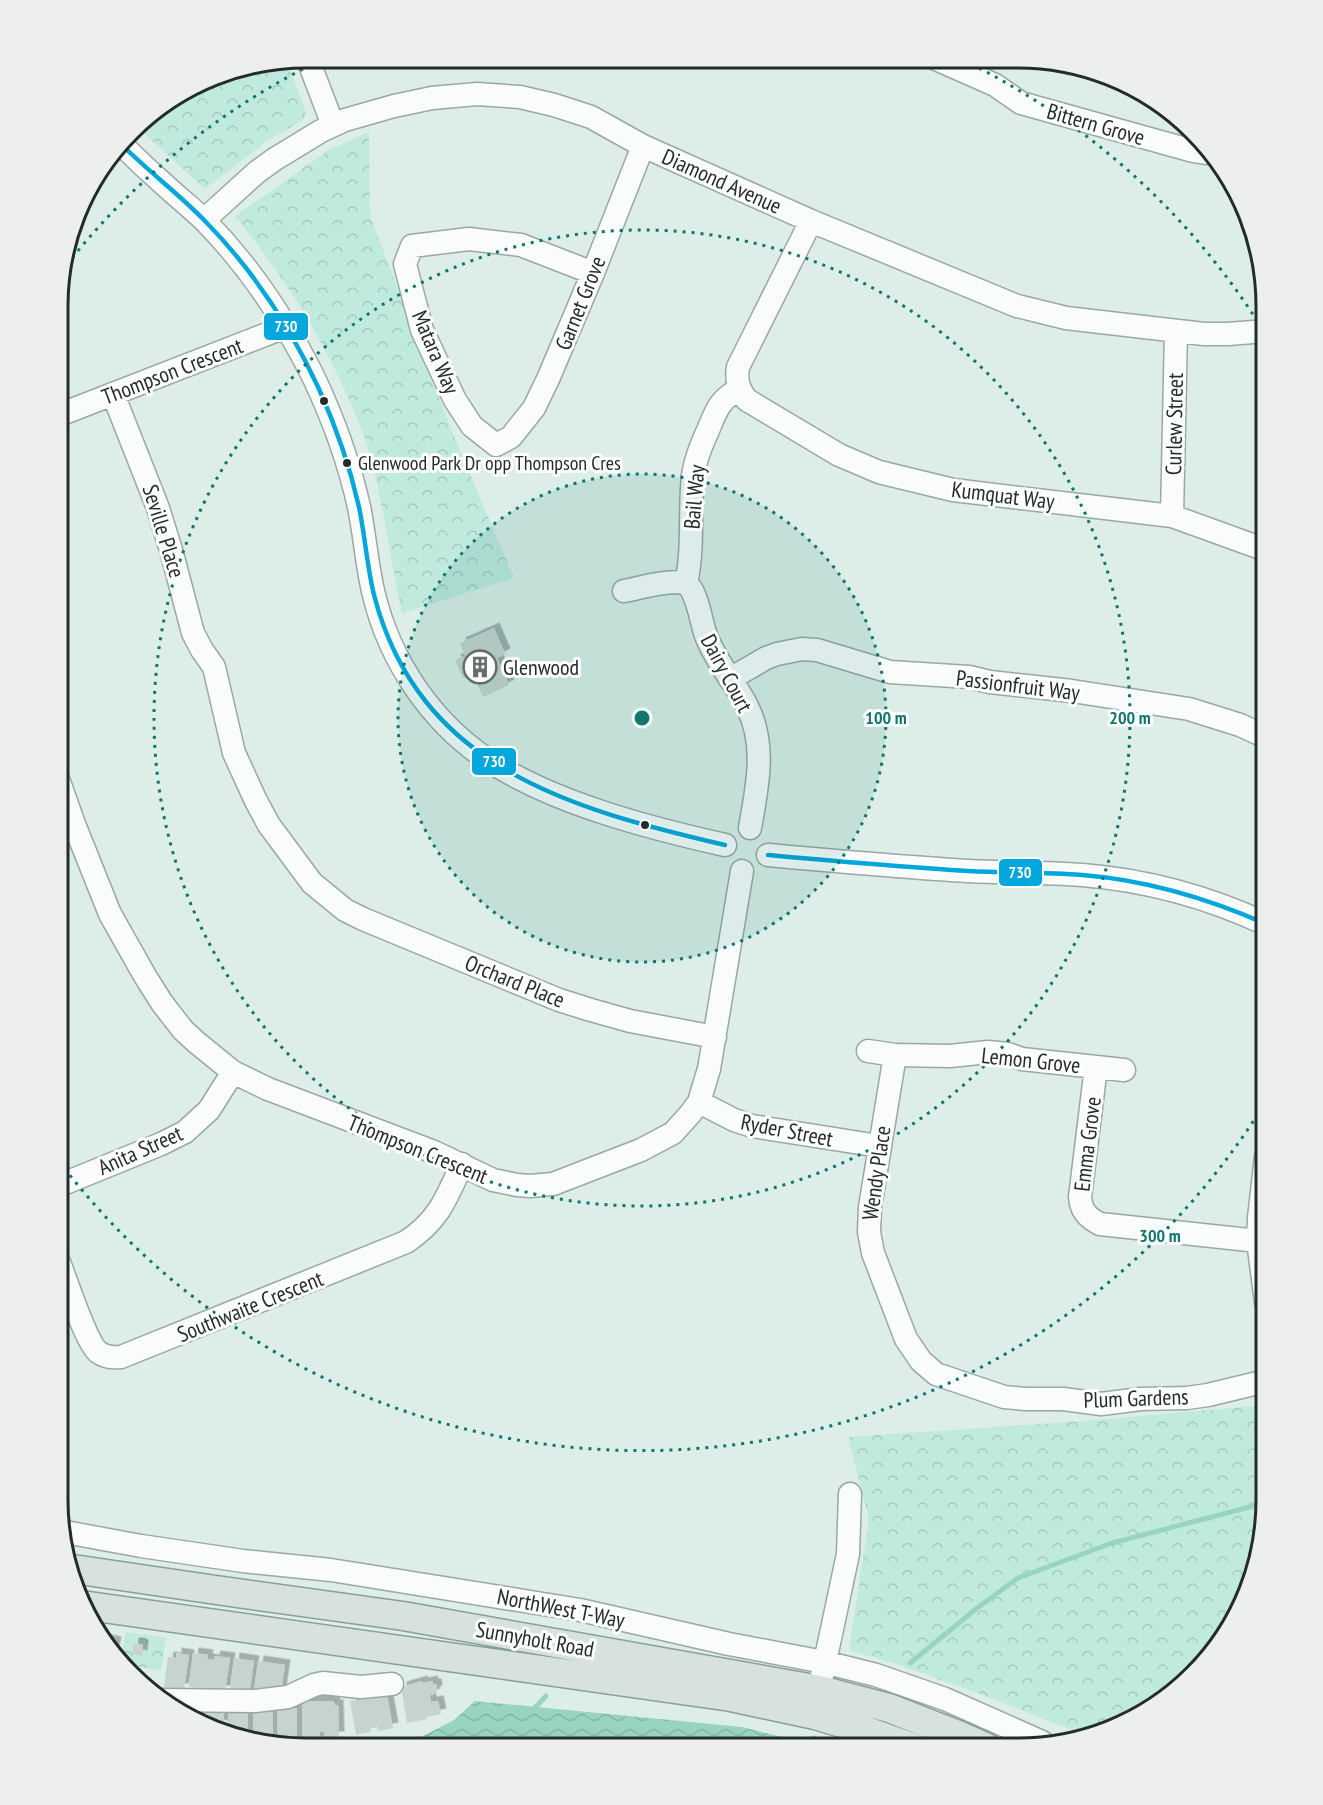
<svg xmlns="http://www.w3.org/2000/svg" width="1323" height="1805" viewBox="0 0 1323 1805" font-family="'PT Sans Narrow',sans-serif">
<defs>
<pattern id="forest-crowns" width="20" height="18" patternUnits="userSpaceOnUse" patternTransform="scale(1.5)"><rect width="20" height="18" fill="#c1eade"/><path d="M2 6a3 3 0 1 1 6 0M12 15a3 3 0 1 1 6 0" fill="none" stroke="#a6c9be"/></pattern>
<pattern id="water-waves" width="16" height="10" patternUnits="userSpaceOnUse" patternTransform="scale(1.5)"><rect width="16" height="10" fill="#99d4c3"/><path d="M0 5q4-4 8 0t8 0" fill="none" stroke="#84b6a8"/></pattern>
<filter id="shadow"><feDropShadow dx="5.5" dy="-5.5" stdDeviation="0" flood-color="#0004"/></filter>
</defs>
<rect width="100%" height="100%" fill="#ddede8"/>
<path fill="url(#forest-crowns)" d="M286 60 306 112 303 120 267 141 205 189 136 126 142 118 225 70Z
M369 132 370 215 451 429 514 578 402 613C390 559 384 505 369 452 362 427 351 404 340 380 311 319 278 269 235 216L329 150Z
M1265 1405V1516L1253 1580 1224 1638 1181 1687 1128 1722 1080 1733 975 1692 896 1664 849 1650 869 1519 848 1437 1084 1421Z
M126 1632 166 1638 161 1671 120 1663Z"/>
<path fill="url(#water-waves)" d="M475 1701 742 1727 823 1747 404 1746 454 1720Z"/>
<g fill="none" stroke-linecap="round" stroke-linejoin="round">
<path stroke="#99d4c3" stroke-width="5" d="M910 1663 976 1609 1018 1578 1112 1543 1265 1503
M531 1712 546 1696
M804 1747 814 1738"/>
</g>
<path fill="#c6d3cf" filter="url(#shadow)" d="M494 628 505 654 497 658 509 685 483 697 473 674 463 678 455 660 465 656 460 643Z
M102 1639 116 1642 113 1656Z
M134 1643 143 1645 142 1656 132 1654Z
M176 1653 189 1655 184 1688 182 1689 164 1687 168 1657 176 1658Z
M193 1653 208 1655 207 1659 214 1660 215 1656 230 1658 225 1691 197 1690V1688L190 1687 189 1686Z
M234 1658 254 1661 249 1696 230 1691Z
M258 1661 285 1665 281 1692H254Z
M422 1681 423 1683 432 1681 433 1684H436L437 1691 434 1692 435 1694 430 1695 431 1702 438 1701 441 1714 426 1717 427 1719 407 1723 401 1687Z
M387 1695 393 1728 378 1731 377 1726 370 1727 371 1732 356 1735 350 1701 359 1700V1698Z
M311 1701H329L334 1702 335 1705H338L339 1737H324V1732H320V1742H306L305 1737 302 1738V1703Z
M286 1708H297V1743L278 1744 277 1710Z
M262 1710 273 1711V1745L253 1739V1712Z
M203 1711 224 1712V1727L189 1714V1712Z
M235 1711 248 1712V1737L228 1729V1712Z"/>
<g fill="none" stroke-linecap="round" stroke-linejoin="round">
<defs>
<path id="minor" d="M307 57 333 125
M936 59 995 85 1021 103 1193 151 1206 153
M121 144C136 159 152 174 168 188 180 199 194 210 205 221 249 266 285 320 313 376 333 418 349 462 359 507 365 536 367 567 374 595 390 661 431 722 488 760 553 803 649 828 725 845
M204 220 257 172 275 159 321 131 345 120 394 106 432 98 477 94 520 97 554 105 591 117 643 146 811 221 1017 306 1066 318 1204 334H1228L1266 331
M811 221 738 367C736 380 738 389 747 400L839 455 879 472 953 490 1172 516 1266 550
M593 273 521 245 469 239 412 246 405 264 422 330 455 400 472 426 496 445 511 437 534 408 548 379 593 273 643 146
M113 394 158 508 171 550 193 633 202 650 214 667 234 753 256 801 269 825 312 883 345 910 363 919 559 1000 591 1010 630 1021 715 1037
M59 415 285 327
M1172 516 1176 331
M686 583C694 548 689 512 693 476 695 459 702 443 709 428 717 408 720 400 739 389
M624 591C644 587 666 580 686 583 699 594 700 622 707 638 717 663 735 683 747 706 767 746 757 787 750 828
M730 679 766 658 777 654 802 649 817 650 890 672 969 677 990 682 1072 691 1189 709 1240 725 1266 737
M58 779 74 824 110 914 145 976 162 1003 183 1030 196 1042 233 1072 268 1089 434 1152 493 1180 517 1185 530 1186 553 1184 641 1150 673 1133 691 1113 699 1102 709 1069 742 871
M768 855C835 861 901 867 968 871 1006 873 1044 872 1082 875 1146 880 1208 897 1266 924
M868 1051 895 1055 870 1207 869 1232 873 1253 906 1339 921 1361 936 1374 1004 1397 1026 1399H1063L1101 1404 1141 1399 1187 1398 1208 1395 1266 1381
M895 1055 950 1056 988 1052 1008 1054 1022 1059 1124 1070
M1096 1067 1080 1197C1081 1211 1088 1218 1100 1224L1258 1241
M699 1102 734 1120 752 1126 879 1146
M58 1186 161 1144 185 1132 209 1110 233 1072
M57 1257C65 1276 85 1341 98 1352 105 1357 112 1358 121 1357L406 1242C439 1220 446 1199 462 1164
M1266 1302 1258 1241 1259 1218 1266 1157
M65 1532 141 1546 243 1561 331 1570 580 1610 729 1644 824 1662 876 1675 945 1699 1042 1742
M822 1676 848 1554 850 1494
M160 1700 255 1701 288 1697 314 1685 323 1683 361 1687 392 1684"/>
<path id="major" d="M73 1569 216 1590 403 1616 820 1690 889 1708 958 1735 987 1748
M82 1605 731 1697 815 1715 855 1727 914 1748"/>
</defs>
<use href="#minor" stroke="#9ba7a3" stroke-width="25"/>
<use href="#major" stroke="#889f99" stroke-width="31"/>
<use href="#minor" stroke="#fafcfc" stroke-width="22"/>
<use href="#major" stroke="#d7e2df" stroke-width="28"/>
<defs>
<path id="bus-1" d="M121 144C148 171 179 194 205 221 253 270 291 328 319 389 336 427 350 467 359 507 365 536 367 566 374 595 419 768 571 809 725 845
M768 855C835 861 901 867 968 871 1006 873 1044 872 1082 875 1146 880 1207 898 1266 924"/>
</defs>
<use href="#bus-1" stroke="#fff" stroke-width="9"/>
<use href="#bus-1" stroke="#03a7db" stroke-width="4.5"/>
</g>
<circle cx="642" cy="718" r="244" fill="#0f766e" fill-opacity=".12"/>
<g fill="none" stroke="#0f766e" stroke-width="3" stroke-dasharray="3 6">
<circle cx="642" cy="718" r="244"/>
<circle cx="642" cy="718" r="488"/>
<path d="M1263 1106A732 732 0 0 1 61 1164M61 272A732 732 0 0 1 327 57M963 60A732 732 0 0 1 1263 330"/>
</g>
<defs>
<symbol id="building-ring" viewBox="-11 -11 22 22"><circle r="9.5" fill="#fff" stroke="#63706c" stroke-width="1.5"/><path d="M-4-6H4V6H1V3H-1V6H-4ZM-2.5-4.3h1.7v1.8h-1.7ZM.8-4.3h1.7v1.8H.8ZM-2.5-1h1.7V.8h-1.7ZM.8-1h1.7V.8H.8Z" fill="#63706c"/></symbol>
</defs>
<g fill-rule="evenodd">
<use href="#building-ring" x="461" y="648" width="38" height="38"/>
</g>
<g fill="#222c29" stroke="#fff" stroke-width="2">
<circle cx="324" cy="401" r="5"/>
<circle cx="347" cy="463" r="5"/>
<circle cx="645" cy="825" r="5"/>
</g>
<g text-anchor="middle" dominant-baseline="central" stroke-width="6" stroke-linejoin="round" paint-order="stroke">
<g font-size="20" fill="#222c29" stroke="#fff" text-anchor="start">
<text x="358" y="463">Glenwood Park Dr opp Thompson Cres</text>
</g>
<g font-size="22" fill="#222c29" stroke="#fff">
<text transform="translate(1096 124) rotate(16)">Bittern Grove</text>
<text transform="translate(722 181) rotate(24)">Diamond Avenue</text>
<text transform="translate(580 303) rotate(-68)">Garnet Grove</text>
<text transform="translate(436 352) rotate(67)">Matara Way</text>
<text transform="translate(172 371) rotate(-21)">Thompson Crescent</text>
<text transform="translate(1174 424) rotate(-89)">Curlew Street</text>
<text transform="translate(1003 495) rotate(7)">Kumquat Way</text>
<text transform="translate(694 497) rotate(-85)">Bail Way</text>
<text transform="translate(164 531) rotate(73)">Seville Place</text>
<text transform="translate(727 673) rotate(62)">Dairy Court</text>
<text transform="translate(1018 685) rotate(7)">Passionfruit Way</text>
<text transform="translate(515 981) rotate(22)">Orchard Place</text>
<text transform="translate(1031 1060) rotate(6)">Lemon Grove</text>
<text transform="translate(787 1130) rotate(11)">Ryder Street</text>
<text transform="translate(1087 1144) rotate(-83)">Emma Grove</text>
<text transform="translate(418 1149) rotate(22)">Thompson Crescent</text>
<text transform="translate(140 1150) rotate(-24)">Anita Street</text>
<text transform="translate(876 1173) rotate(-82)">Wendy Place</text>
<text transform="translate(250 1306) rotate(-22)">Southwaite Crescent</text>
<text transform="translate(1136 1398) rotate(-2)">Plum Gardens</text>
<text transform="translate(561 1608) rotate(11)">NorthWest T-Way</text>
<text transform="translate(535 1639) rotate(10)">Sunnyholt Road</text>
</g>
<g font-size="22" fill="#222c29" stroke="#fff" text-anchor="start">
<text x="503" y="667">Glenwood</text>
</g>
</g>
<path d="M0 0H1323V1805H0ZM306 68H1018A238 238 0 0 1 1256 306V1500A238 238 0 0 1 1018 1738H306A238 238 0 0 1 68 1500V306A238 238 0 0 1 306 68Z" fill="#edeeee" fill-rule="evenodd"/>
<path fill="none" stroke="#222c29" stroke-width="3" d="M306 68H1018A238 238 0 0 1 1256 306V1500A238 238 0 0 1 1018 1738H306A238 238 0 0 1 68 1500V306A238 238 0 0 1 306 68Z"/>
<circle cx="642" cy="718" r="9" fill="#0f766e" stroke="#fff" stroke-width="3"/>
<g font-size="18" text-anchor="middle" font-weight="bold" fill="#0f766e" stroke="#fff" stroke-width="6" stroke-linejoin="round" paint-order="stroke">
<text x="886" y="724">100 m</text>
<text x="1130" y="724">200 m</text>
<text x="1160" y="1242">300 m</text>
</g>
<g stroke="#fff" stroke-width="2">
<rect x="263" y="312" width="46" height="29" rx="6" fill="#03a7db"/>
<rect x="471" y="747" width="46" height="29" rx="6" fill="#03a7db"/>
<rect x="998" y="858" width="45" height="29" rx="6" fill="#03a7db"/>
</g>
<g font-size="16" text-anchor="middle" font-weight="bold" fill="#fff">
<text x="286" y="332">730</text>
<text x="494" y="767">730</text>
<text x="1020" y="878">730</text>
</g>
</svg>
